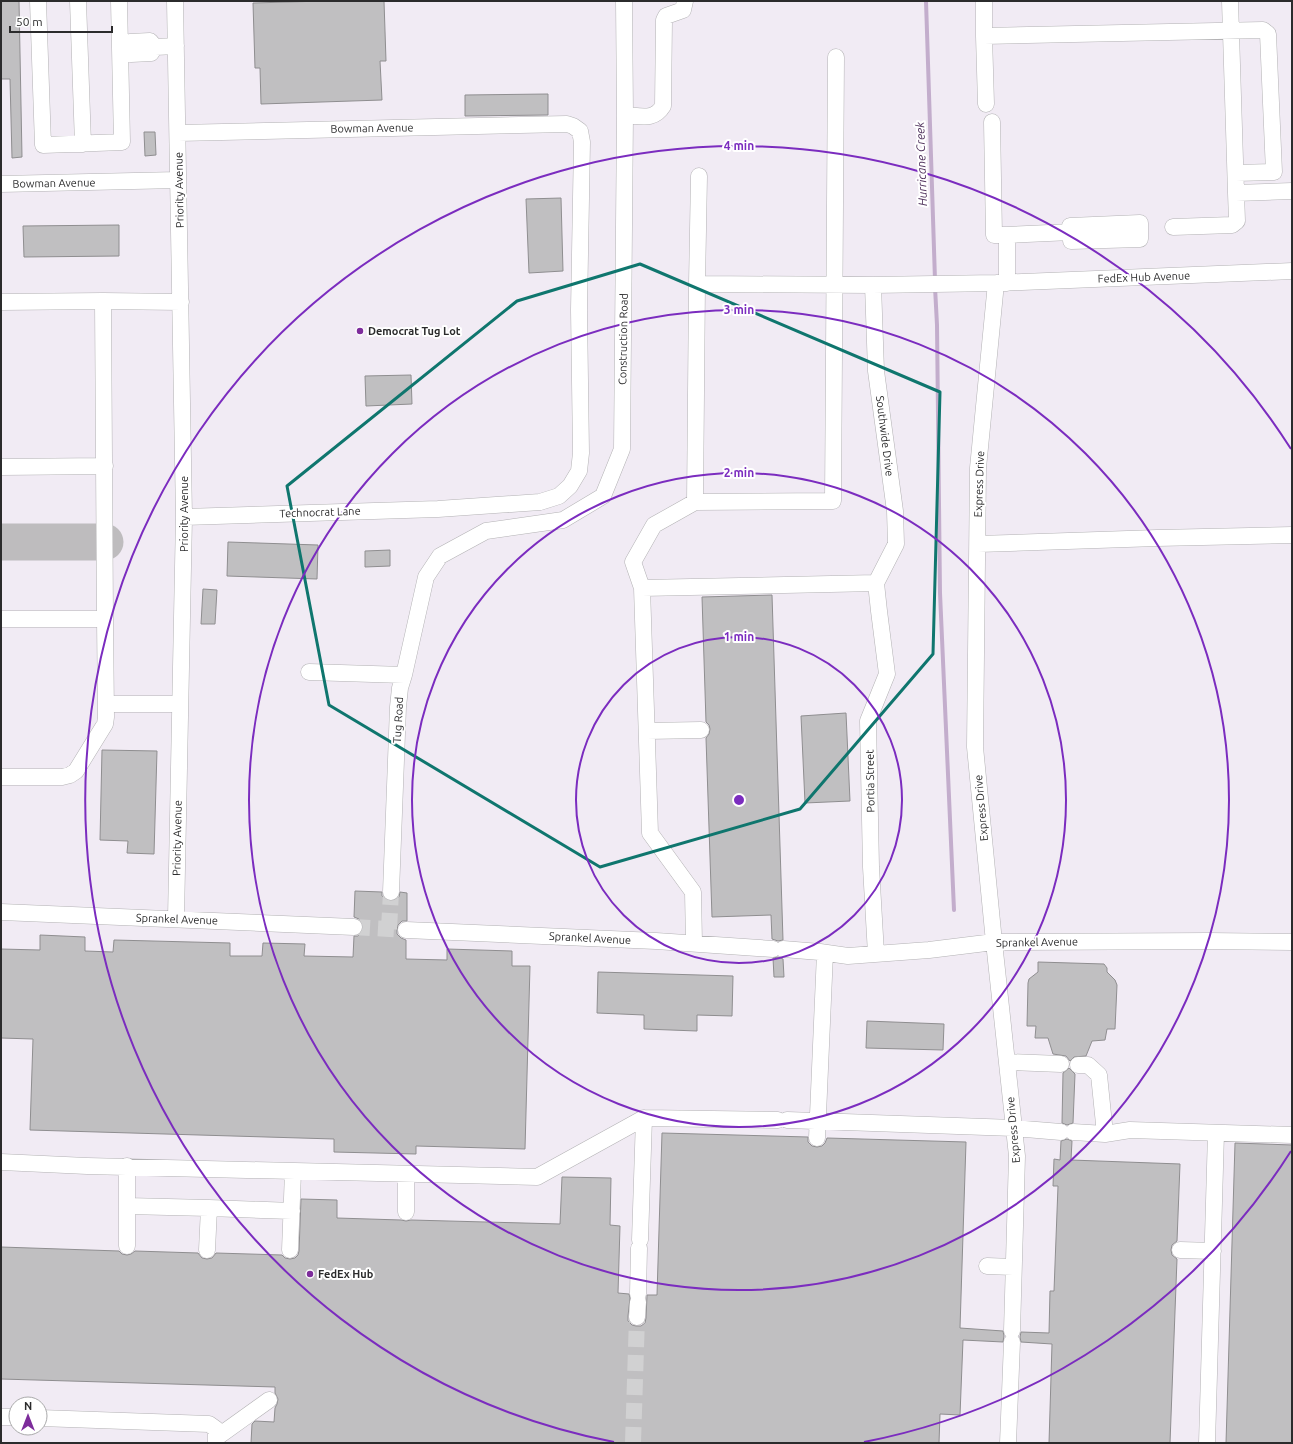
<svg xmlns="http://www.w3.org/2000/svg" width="1293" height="1444" viewBox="0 0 1293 1444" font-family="Ubuntu,sans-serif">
<rect width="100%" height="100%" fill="#fbfafc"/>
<path fill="#f1ebf4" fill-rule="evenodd" d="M1 1H1292V1443H1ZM16 1404H40V1428H16Z"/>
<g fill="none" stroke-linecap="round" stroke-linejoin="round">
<path stroke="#c3adcc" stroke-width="4" d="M926 1 935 280
M935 287 937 325 940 593 954 910"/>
<path stroke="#bebcbe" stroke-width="37" d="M1 542H105"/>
</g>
<path fill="#c0bfc1" stroke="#8f8e90" d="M1 1H19L22 157 12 158 10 79H1Z
M324 1H384L386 61H380L382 100 261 104 260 68H255L253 3Z
M548 94V115L465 116V95Z
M144 132H155L156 155 145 156Z
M561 198 563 271 529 273 526 199Z
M119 225V256L24 257 23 226Z
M411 375 412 404 366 406 365 376Z
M228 542 318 545 317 579 227 576Z
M390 550V566L365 567V551Z
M203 589 217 590 215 624H201Z
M772 595 783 940 778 941 772 939 771 915 712 917 706 738 709 734 710 729 709 725 706 722 702 597Z
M846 713 850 801 805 803 801 716Z
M102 750 157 751 154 854 127 853 128 841 100 840Z
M355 891 382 892V896L386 900 391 901H395L399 897 400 892 407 893V921H402L398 925 397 930V934L401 938 406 940V959L447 960V949L512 951V966H530L525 1149 416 1146V1154L334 1152V1139L30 1130 33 1039 1 1038V949L40 950V935L85 937V951L113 952 114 940 230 943V956H262L263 943 305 944 304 956 353 957 354 936H358L362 932 363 927 362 922 359 919 354 917Z
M778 957 783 959 784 977H774L773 958Z
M1038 962 1104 964 1107 968V972L1115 980 1117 985 1115 1029H1107L1105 1040 1092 1041 1086 1056 1074 1057 1070 1061 1066 1056 1053 1054 1048 1038H1035L1036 1026H1027L1028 983 1029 979 1038 972Z
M598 972 733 976 732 1016 697 1015V1031L644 1029V1015L597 1013Z
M867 1021 944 1024 943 1050 866 1048Z
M1069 1068 1075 1074 1073 1123 1067 1125 1062 1123 1063 1073Z
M662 1133 808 1137V1142L812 1146 817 1147 822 1146 825 1143 827 1138 966 1142 960 1328 1003 1331 1004 1336 1003 1342 963 1340 960 1415 940 1414 939 1443H251L252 1424 255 1421 274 1422 275 1408 277 1404 278 1399 275 1393V1387L1 1379V1247L119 1251 122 1254 127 1255 131 1254 135 1251 198 1253 202 1258 207 1259 212 1258 216 1253 282 1255 285 1258 290 1259 295 1258 298 1255 299 1251 301 1199 337 1200V1218L401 1220 406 1221 411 1220 560 1224 562 1177 611 1178 610 1225 620 1226 618 1293 629 1294 630 1298 628 1316V1321L632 1325 636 1326H641L645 1323 646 1318 647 1295H657Z
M1067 1139 1072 1141 1071 1160 1180 1164 1177 1241 1172 1245 1171 1250 1172 1255 1177 1259 1170 1443H1049L1052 1344 1021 1342 1020 1337 1021 1332 1049 1333 1050 1291H1054L1058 1186H1053L1054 1159 1060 1160 1061 1141Z
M1235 1143 1292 1145V1443H1226Z"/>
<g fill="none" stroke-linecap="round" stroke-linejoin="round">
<path stroke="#d1d1d2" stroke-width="16" stroke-dasharray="16 8" stroke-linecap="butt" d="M354 927 406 930
M389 929 391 892
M633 1443 637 1317"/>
<defs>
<path id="minor" d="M38 1 43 145 122 142 119 1
M78 1 83 144
M175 1 184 517 176 918
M984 1V36L1263 30 1268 34 1274 172 1236 173
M1230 1 1236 193
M984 36 986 104
M155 47 151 53 131 54 126 47 130 42 150 41 155 47 176 46
M625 115C641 116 654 121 663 106L664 20 666 16 683 10 685 1
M992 122 994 235H1007V283
M178 133 567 124 573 126 580 131 582 142 579 310 581 453 579 471 570 486 559 496 540 502 438 509 184 517
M699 176 697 284 873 285 996 283 1292 271
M1 184 178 180
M1173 227 1232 225 1237 221 1236 193 1292 191
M1007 235 1071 232V241L1140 239V223L1070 226 1071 232
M996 283 978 468 975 747 994 942 1017 1156 1012 1331
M873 285 876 371 895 511 896 544 876 583
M103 301 105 619
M1 302 103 301 181 302
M1 467 105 466
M695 502 697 284
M978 544 1157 538 1292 535
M642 588 633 562 654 525 695 502 833 501 836 57
M1 619H105L106 717 105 724 76 771 70 775 62 777H1
M309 672 404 675
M106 704H180
M647 731 701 730
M391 892 398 707 400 688 404 675 426 577 440 556 486 531 563 520 603 496 622 449 625 115 624 1
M1 912 354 927
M406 930 656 941 773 949
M694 943 693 892 650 833 642 588 876 583 879 611 887 674 868 721 871 867 876 954
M783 949 820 952 848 956 929 950 994 942 1209 941 1292 942
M1007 1062 1061 1064
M1078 1065H1088L1099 1075 1105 1134
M787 1120 1014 1128 1061 1132
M1073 1132 1105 1134 1130 1130 1292 1135
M817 1138 825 953
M1 1162 87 1166 537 1177 644 1118 778 1120
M406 1174V1212
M127 1206 209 1208
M640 1240 644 1118
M127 1246V1166
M207 1250 209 1208 292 1211
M290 1250 293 1172
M1180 1250 1213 1251
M987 1266 1013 1267
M638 1294 639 1248
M637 1317 638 1302
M1 1417H16
M40 1418 209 1424 216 1429V1443
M216 1438 269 1400
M1008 1443 1012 1342
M1207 1443 1216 1133"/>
</defs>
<use href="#minor" stroke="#b3b2b4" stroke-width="17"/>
<use href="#minor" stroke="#fff" stroke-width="16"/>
</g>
<path fill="none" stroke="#0f766e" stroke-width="3" stroke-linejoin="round" d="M640 264 940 392 933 654 800 809 600 867 329 705 287 486 517 301Z"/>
<g fill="none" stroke="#7b2cbf" stroke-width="2">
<circle cx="739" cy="800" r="163"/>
<circle cx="739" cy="800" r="327"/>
<circle cx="739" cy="800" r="490"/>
<path d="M1291 1151A654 654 0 0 1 864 1442M614 1442A654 654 0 1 1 1291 449"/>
</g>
<g fill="#7d2c9b" stroke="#fff" stroke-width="1.5">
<circle cx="360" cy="331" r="4"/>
<circle cx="310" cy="1274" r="4"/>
</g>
<g text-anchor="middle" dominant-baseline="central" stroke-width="4" stroke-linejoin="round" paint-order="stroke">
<g font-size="11" fill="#2b2b2c" stroke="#fff">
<text transform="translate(372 128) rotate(-1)">Bowman Avenue</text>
<text transform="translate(54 183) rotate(-1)">Bowman Avenue</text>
<text transform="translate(179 190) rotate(-91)">Priority Avenue</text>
<text transform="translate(1144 277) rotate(-2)">FedEx Hub Avenue</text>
<text transform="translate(623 339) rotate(-89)">Construction Road</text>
<text transform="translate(885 436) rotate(83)">Southwide Drive</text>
<text transform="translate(979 484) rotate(-88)">Express Drive</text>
<text transform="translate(320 512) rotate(-2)">Technocrat Lane</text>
<text transform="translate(184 514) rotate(-90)">Priority Avenue</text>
<text transform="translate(398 720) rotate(-87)">Tug Road</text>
<text transform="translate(870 781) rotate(-91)">Portia Street</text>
<text transform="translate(981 808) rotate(-95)">Express Drive</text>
<text transform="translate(177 838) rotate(-89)">Priority Avenue</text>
<text transform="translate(177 919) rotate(2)">Sprankel Avenue</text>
<text transform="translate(590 938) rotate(3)">Sprankel Avenue</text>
<text transform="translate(1037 942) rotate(-1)">Sprankel Avenue</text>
<text transform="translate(1013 1130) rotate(-95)">Express Drive</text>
</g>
<g font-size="11" font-weight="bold" fill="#2b2b2c" stroke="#fff" text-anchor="start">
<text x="368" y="331">Democrat Tug Lot</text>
<text x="318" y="1274">FedEx Hub</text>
</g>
<g font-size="12" font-style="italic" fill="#4e305b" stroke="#fff">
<text transform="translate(921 164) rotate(-92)">Hurricane Creek</text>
</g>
</g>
<circle cx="739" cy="800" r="6" fill="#7b2cbf" stroke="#fff" stroke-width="2"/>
<g font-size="12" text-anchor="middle" font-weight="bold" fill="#7b2cbf" stroke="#fff" stroke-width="4" stroke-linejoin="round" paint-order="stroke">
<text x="739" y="150">4 min</text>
<text x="739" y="314">3 min</text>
<text x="739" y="477">2 min</text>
<text x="739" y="641">1 min</text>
</g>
<rect width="1293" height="1444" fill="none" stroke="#2b2b2c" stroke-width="4"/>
<g transform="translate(28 1416)"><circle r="19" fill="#ffffff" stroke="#aaaaab"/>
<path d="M0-3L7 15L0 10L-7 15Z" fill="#7d2c9b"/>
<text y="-6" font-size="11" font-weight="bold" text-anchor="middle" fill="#2b2b2c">N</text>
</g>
<path d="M10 26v6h102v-6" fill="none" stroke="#2b2b2c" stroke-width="2"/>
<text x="16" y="26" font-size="12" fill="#2b2b2c" stroke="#ffffff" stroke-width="3" paint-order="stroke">50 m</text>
</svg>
